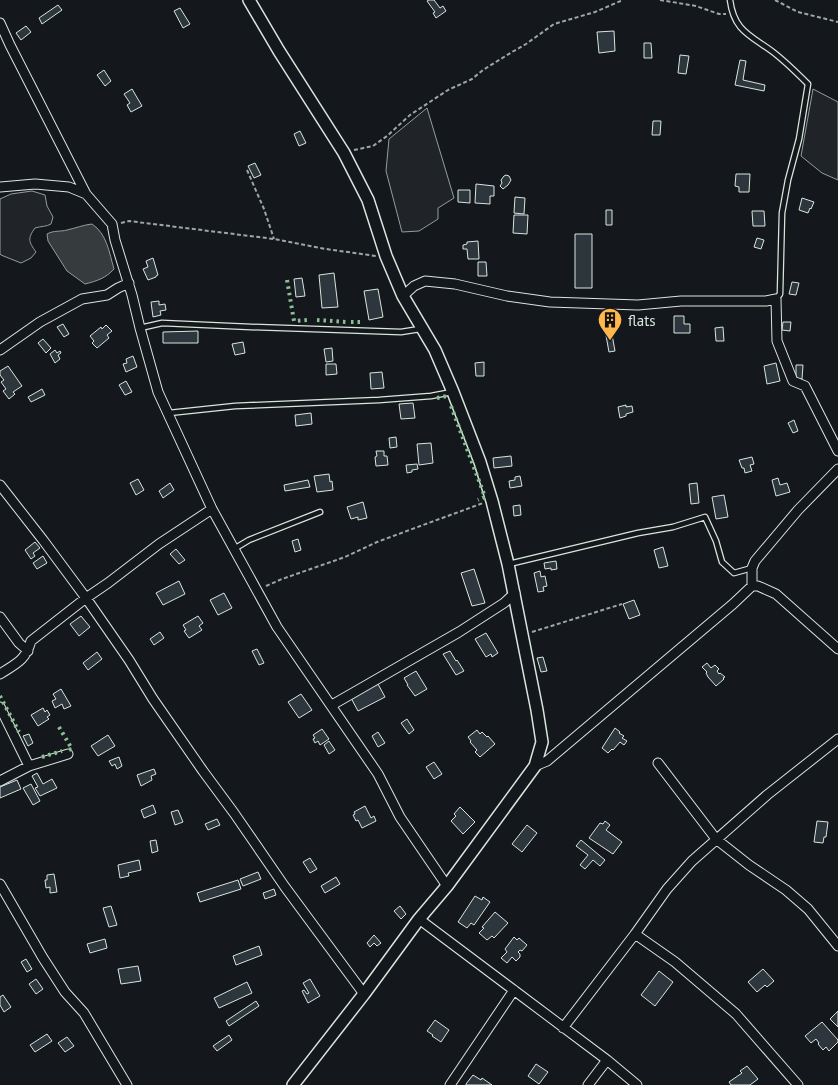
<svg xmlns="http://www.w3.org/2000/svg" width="838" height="1085" viewBox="0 0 838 1085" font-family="'PT Sans',sans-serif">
<rect width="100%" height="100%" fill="#14181c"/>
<path fill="#202428" stroke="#939e99" d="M813 89 838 102V180L822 173 801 156Z
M427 108 454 198 438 208V219L419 231 402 232 386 171 389 139Z
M32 191 45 195 47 206 53 217 51 224C46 227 41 226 35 228 27 239 29 242 36 252L31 258 21 263 1 255 0 254V199L11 194Z"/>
<path fill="#363b3e" stroke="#939e99" d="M92 224C107 234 109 252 114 269 106 278 97 281 85 284L67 271 48 241 47 234C54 230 60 232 67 230 76 228 83 225 92 224Z"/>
<path fill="#2c363c" stroke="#d8e6dc" d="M429 0H434L440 8 443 6 446 11 436 18 433 13 435 12 427 1Z
M58 5 62 10 42 24 39 18Z
M180 8 190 24 183 28 174 11Z
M26 26 31 32 21 40 16 33Z
M614 31 615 51 599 53 597 32Z
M644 43H651L652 58H644Z
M680 55 689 56 686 74 678 73Z
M740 60 746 61 743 80 765 85 764 91 735 85Z
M104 70 111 81 105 86 97 75Z
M132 89 142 106 131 112 127 105 130 103 124 94Z
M653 121H661L660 135H652Z
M300 131 306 143 299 146 294 134Z
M255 163 261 175 254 178 248 166Z
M736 174H750L749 192H739V187L735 186Z
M506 175 509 176 511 180 508 185 503 189 500 186 502 183 501 180 504 176Z
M476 184 494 186V196H490V204L475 203Z
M458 190H470V203L458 202Z
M515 197 525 198 524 214 514 213Z
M802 198 814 202 811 209 810 208 808 213 799 210Z
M606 210H612V225H606Z
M752 211H764L765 226H753Z
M514 215H528L527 234 513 233Z
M575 234H592V288H575Z
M757 238 764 240 761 249 754 247Z
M478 241 479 259H468L467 249H463V245L467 244V242Z
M153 258 158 275 156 276V277L148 280 143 269 148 267 146 261Z
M478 262H486L487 276H478Z
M334 273 338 307 322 308 319 275Z
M302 278 305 296 296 297 294 279Z
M792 282 799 283 796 295 789 294Z
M378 289 383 317 369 320 364 291Z
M159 301V305L165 304 166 310 160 311 161 315 153 317 151 302Z
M674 316H684V324H690V333H674Z
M783 322H791L790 331 782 330Z
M63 324 69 334 64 337 57 327Z
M106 325 112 331 107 335 109 338 97 348 92 343 94 341 90 336 101 327 102 329Z
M723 327 724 341H716L715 328Z
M611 329 615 351 609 352 605 330Z
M198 331V343H163V332Z
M43 339 51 348 46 353 38 343Z
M243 342 245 353 235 355 232 344Z
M332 348 333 361 326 362 324 349Z
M55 350 57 353 60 351 61 353 58 355 60 359 55 363 50 354Z
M133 356 137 367 126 372 123 364 127 363 126 359Z
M484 362V376H476L475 363Z
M776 363 780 381 767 384 764 366Z
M326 364H336L337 374 326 375Z
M796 365H803L802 379H796Z
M8 366 22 386 13 392 15 394 9 399 3 391 6 389 1 382 4 380 0 375V371Z
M382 372 384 388 371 389 370 373Z
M126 381 132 392 125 395 119 385Z
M42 389 45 395 31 402 28 397Z
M413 403 415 418 401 419 399 404Z
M626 405V407L632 406 633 412 626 414V416L620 418 618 407Z
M311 413 312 424 296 426 295 415Z
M794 420 798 431 793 433 788 423Z
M396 437 397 447 390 448 389 438Z
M431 443 433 463 419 465 417 444Z
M376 451H384V456H387L388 465 376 466 375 457 377 456Z
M511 456 512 466 494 468 493 458Z
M752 457 754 464 750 465 752 471 745 473 744 468H742L739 460Z
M417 464 418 469 412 470V472L407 473 406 465Z
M329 474 330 482 332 481 333 490 317 492 314 476Z
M520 476 522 486 510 488 509 481 515 480V477Z
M778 478 780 485 787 483 790 492 776 496 772 480Z
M138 479 144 490 136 495 130 483Z
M308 480 310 487 285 491 284 485Z
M170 483 174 490 163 498 159 491Z
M697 483 699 503 691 504 689 484Z
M724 495 728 517 716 519 712 497Z
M363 502 367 518 358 520V517L351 519 347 507Z
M520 505 521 515 514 516 513 506Z
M298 539 301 550 295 552 292 541Z
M35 542 40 548 33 553 35 556 31 559 25 550Z
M663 547 668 566 659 568 654 550Z
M176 549 185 560 179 564 170 554Z
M43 556 47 563 37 569 33 563Z
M556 561 557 569 551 570V568L545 569 544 563Z
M474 569 485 603 472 606 461 573Z
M540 571 541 577 545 576 547 586 543 587 544 591 538 592 534 573Z
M179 581 185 594 163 605 156 593Z
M224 593 232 608 218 615 210 600Z
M634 600 640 615 629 619 623 604Z
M81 616 90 627 79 636 70 624Z
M198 616 203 623 199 626 202 630 189 638 184 631 186 630 183 625Z
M160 632 164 638 154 645 150 639Z
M486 633 498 653 492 657 491 654 486 657 475 639Z
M257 649 264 663 259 665 252 651Z
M450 651 456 661 457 660 464 671 456 675 443 654Z
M97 652 102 659 88 670 83 663Z
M543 657 547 671 541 672 537 658Z
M707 663 711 668 715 665 719 669 717 671 719 674 720 673 725 677 723 678 724 679 716 686 708 677 706 673 707 672 702 667Z
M416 671 427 689 415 696 407 685H408L404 678Z
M378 684 385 697 358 711 351 698Z
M61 689 71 706 64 709 62 704 55 708 52 701 56 699 53 694Z
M301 694 312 710 299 718 288 702Z
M43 708 45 712 47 710 50 715 47 717 49 719 38 726 31 715Z
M407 719 414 730 409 734 401 723Z
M615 728 620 732 619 733 624 736 622 738 627 741 624 745 620 742 613 750 612 749 608 753 602 748Z
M322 729 329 739 320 745 318 741 315 743 313 739 315 738 313 735Z
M477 730 480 734 482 732 487 737 488 736 495 744 480 757 475 752 477 750 470 742 471 741 468 737Z
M378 732 385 743 378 747 372 736Z
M29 734 33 743 28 746 23 736Z
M108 735 115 746 98 756 91 746Z
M329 741 335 750 329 754 324 745Z
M119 757 122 766 117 769 115 764 112 766 109 761Z
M434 762 442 774 434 779 426 767Z
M154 769 156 774 151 776 152 780 141 786 137 775Z
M37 773 43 784 52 779 57 788 40 796 35 788 38 787 32 776Z
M17 780 21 789 0 798V787Z
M31 784 40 801 33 805 23 788Z
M153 805 156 813 144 818 141 810Z
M365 806 371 818 374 816 376 821 362 828 358 820 356 821 353 815 355 814 354 812Z
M460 807 475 822 463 834 451 821 456 816 454 814Z
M178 810 183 822 175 825 171 812Z
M217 819 220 825 208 830 205 824Z
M605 821 610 825 606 830 622 842 613 854 589 838 600 823 603 824Z
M817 821 828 822 826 837H824L823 843 814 842Z
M527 825 537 833 522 852 512 844Z
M156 840 158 851 152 853 150 841Z
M581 840 605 860 600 866 593 860 585 869 580 865 588 855 576 846Z
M310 858 317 869 310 873 303 862Z
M139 860 141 870 128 873 129 876 120 878 118 865Z
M258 872 261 879 243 886 240 879Z
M54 874 57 892 50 893V887L46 888 45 880H47V875Z
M336 877 340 884 325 893 321 886Z
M238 880 241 889 200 902 197 893Z
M274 889 276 895 265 899 263 893Z
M475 896 482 900 483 897 490 902 474 925 471 923 467 928 458 922Z
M111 906 117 925 109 927 103 908Z
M400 906 406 914 401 919 394 911Z
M495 912 508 923 494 938 492 936 487 940 479 933 484 928 482 927Z
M374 935 381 943 377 946 374 943 370 947 367 943Z
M514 937 517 940 519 938 527 945 522 951 520 950 518 952 520 954V957L516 961 512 957 507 963 501 958 507 952 505 949Z
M105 939 107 948 90 953 87 944Z
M259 946 262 955 236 965 233 956Z
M26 959 32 969 27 972 21 962Z
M138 966 141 981 121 984 118 969Z
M763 969 774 981 767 987 765 985 757 992 748 982Z
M659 971 673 982 655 1006 641 995Z
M36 979 43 989 36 994 29 984Z
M310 979 320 996 308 1003 302 991 304 990 307 994 309 993 303 983Z
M247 982 252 993 219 1008 214 998Z
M3 995 11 1007 4 1012 0 1005V997Z
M256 1001 259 1006 229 1026 226 1021Z
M838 1011V1027L830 1019Z
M435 1020 449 1030 441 1042 432 1036 433 1035 427 1031Z
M822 1022 838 1040V1042L829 1051 826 1047 823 1050 818 1044 819 1043 816 1039 811 1043 805 1036Z
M47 1034 52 1041 35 1052 30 1045Z
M229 1035 232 1040 217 1051 213 1046Z
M67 1037 74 1046 65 1052 58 1043Z
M536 1064 548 1072 539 1084 528 1076Z
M747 1066 758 1079 750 1085H731L729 1082 742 1073 740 1071Z
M473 1075 481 1080 482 1078 492 1085H466V1084Z"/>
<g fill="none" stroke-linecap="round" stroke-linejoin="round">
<defs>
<path id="service" d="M730 0C734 31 750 35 773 52 786 62 797 73 808 84L799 139 788 180 782 213 780 294 776 299
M140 328 162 323 251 327 401 332 420 329
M169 413 235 406 379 400 431 396 452 392
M234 549 249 540 320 512
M509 564 638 533 673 527 705 517 716 541 722 562 734 573 752 568"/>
<path id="minor" d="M0 23 10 45 86 194 112 224 115 240 132 295 140 328 158 392 212 509 277 627 378 774 400 817 447 886
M0 187 35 184 69 187 86 194
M403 296 414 286 425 281 455 284 507 296 550 302 638 305 681 301H766L776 299 777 341 793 381 805 386 838 451
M0 350 40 322 82 299 107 295 118 288 129 283
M0 485 43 540 86 598 129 660 153 699 203 771 234 813 285 887 364 994
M752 586V568L755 561 798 510 838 469
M0 617 19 643 28 651
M0 674C17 663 25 661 31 641L86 598 108 583 159 544 212 509
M332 705 459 632 504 603 515 593
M0 707 29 766
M658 763 716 839 749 865 786 890 808 909 838 946
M535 766 547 761 733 604 752 586H758L776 594 838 649
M0 781 29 766 68 754
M0 884 43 958 65 992 84 1013 127 1085
M419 919 607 1060 637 1085
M635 934 675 962 736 1014 798 1085
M563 1028 635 934 667 889 692 861 767 795 838 739
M450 1085 514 990
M588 1085 607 1060"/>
<path id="tertiary" d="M249 0 279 51 344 153 368 200 386 256 403 296 435 350 453 392 480 462 492 501 508 564 537 710 542 742 535 766 447 886 419 919 364 994 293 1085"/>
</defs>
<use href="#service" stroke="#d8e6dc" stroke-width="7"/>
<use href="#minor" stroke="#d8e6dc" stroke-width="11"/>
<use href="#tertiary" stroke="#d8e6dc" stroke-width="14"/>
<path stroke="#9da8a2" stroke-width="2" stroke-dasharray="4 2.5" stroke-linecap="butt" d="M660 0 696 6 719 14H726
M775 0 798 12 838 22
M354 150 373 146 387 136 410 115 448 90 472 79 483 70 512 52 526 44 554 24 595 12 623 0
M247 170 264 209 274 239
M121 223 129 221 274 239 326 249 376 256
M266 586 282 579 345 557 377 542 483 503
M532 632 622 604"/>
<use href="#service" stroke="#14181c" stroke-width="4.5"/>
<use href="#minor" stroke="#14181c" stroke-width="9"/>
<use href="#tertiary" stroke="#14181c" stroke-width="11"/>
<path stroke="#8ac095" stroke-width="4" stroke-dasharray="2.5 4" stroke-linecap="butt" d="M287 280 294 321 308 320
M317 320 347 322
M351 322H360
M437 398 447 396
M451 406 485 497 478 500
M0 696 19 732
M59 727 72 749 68 750
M42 757 62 751"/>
</g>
<defs>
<symbol id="building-pin" viewBox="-11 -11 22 30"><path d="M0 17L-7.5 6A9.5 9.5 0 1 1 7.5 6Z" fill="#ffb74d" stroke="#14181c"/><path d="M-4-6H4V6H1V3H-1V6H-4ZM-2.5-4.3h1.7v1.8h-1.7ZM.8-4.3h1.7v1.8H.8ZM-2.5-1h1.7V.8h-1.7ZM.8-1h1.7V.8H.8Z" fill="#111"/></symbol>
</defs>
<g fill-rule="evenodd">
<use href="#building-pin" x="596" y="306" width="28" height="38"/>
</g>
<g text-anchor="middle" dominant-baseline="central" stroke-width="4" stroke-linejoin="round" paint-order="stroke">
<g font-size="15" fill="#d8e6dc" stroke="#14181c" text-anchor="start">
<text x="628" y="320">flats</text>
</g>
</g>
</svg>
